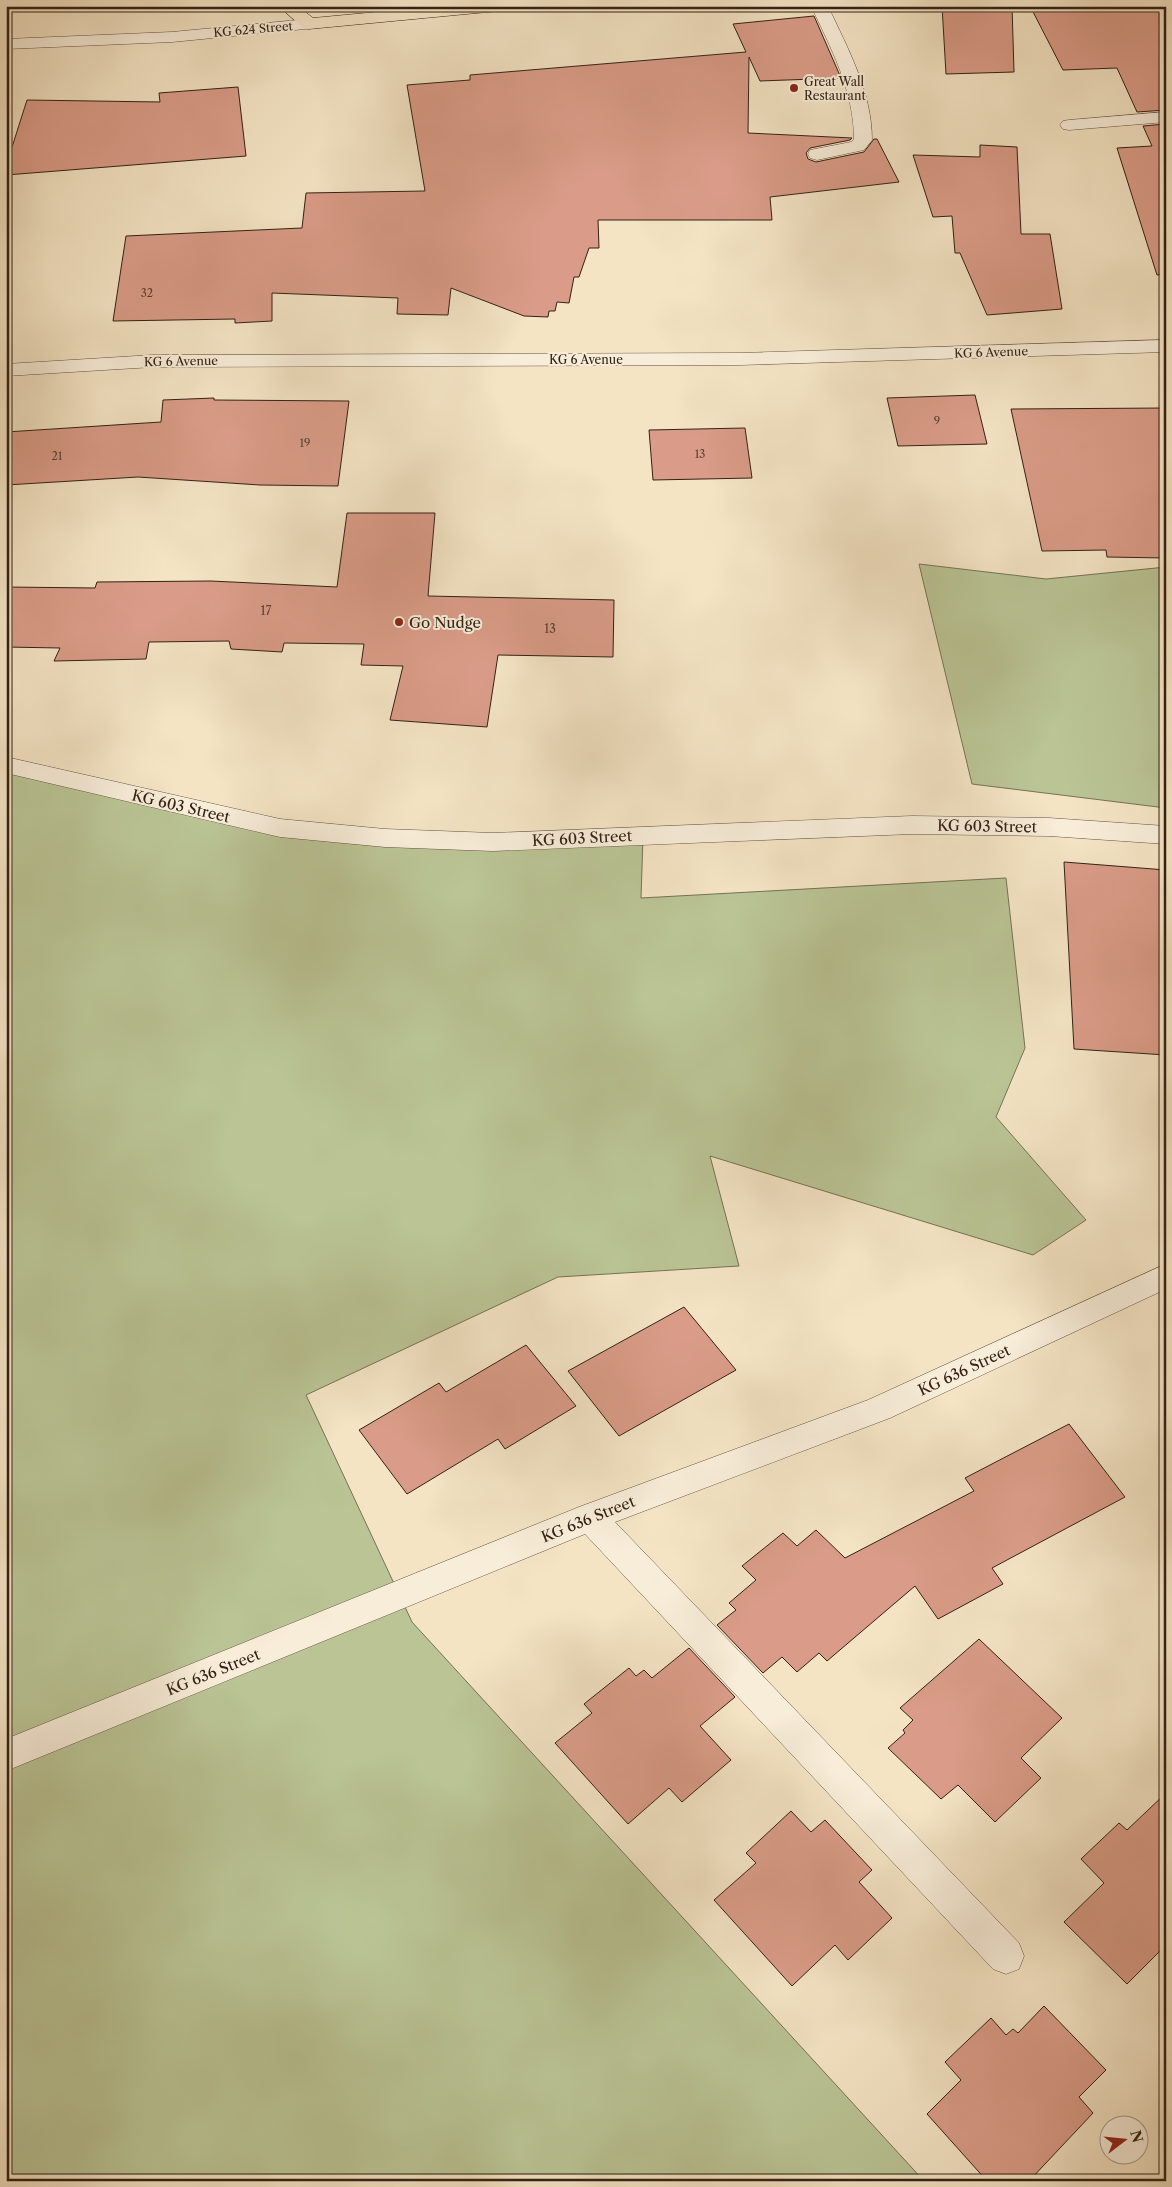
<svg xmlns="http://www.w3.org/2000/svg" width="1172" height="2187" viewBox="0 0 1172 2187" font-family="'Libre Caslon Text',serif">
<rect width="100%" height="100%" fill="#f4e4c4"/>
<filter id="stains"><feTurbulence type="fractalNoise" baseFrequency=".004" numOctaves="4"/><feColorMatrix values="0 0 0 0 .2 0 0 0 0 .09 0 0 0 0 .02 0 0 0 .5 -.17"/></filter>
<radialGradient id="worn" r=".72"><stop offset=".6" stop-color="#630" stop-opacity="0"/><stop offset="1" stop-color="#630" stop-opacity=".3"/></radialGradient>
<path fill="#bac495" stroke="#767254" d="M919 564 1046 579 1166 567V808L972 784Z
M25 770 280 828 385 838 643 836 641 898 1006 878 1025 1048 996 1117 1086 1220 1033 1255 710 1156 739 1266 558 1277 306 1395 412 1622 924 2181H6V774Z"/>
<path fill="#da9c88" stroke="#332114" d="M942 6H1012L1014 72 946 74Z
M1030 6H1166V110L1137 112 1117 68 1063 70Z
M814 16 841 78 760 81 749 57 748 133 852 138 850 140 810 148 806 153 808 159 816 162 864 152 874 139H877L899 182 770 197 772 220H598L599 248H589L579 277H574L569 303 557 302 555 311H549L548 317 524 316 451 288 448 315 397 314 398 298 272 293V321L235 323V319L113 321 126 236 302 228 306 193 425 191 407 85 470 80V75L746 52 733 24Z
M238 87 246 156 6 175V166L27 100 160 102 159 93Z
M1166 124V274L1157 275 1117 148 1152 146 1143 126Z
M980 145 1017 147 1021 234H1050L1062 309 987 315 960 253H955L952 216 933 217 913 155 980 157Z
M975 395 987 444 898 446 887 398Z
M214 398V400L349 401 338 486 260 485 138 477 6 485V432L161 422 163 400Z
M1166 408V558L1107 557 1106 550 1042 551 1011 409Z
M745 428 752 478 653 480 649 430Z
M347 513H435L428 596 614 600 613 657 498 655 487 727 390 720 403 666 361 665 364 644 284 643 282 652 231 649 229 641 149 642 146 659 54 661 60 648 6 647V587L95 588 97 582 211 581 337 587Z
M1064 862 1166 870V1055L1074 1049Z
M684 1307 736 1370 619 1436 568 1371Z
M526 1345 576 1406 505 1449 498 1439 407 1494 359 1430 439 1383 446 1392Z
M1069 1424 1125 1497 992 1568 1003 1584 938 1619 915 1586 827 1661 819 1653 797 1672 782 1657 763 1673 717 1625 736 1610 729 1603 756 1580 742 1566 783 1533 797 1546 816 1530 845 1558 974 1491 965 1478Z
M979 1639 1062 1718 1021 1758 1041 1778 995 1822 958 1785 941 1799 888 1748 905 1733 903 1730 913 1720 900 1708Z
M689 1648 735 1697 700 1726 731 1760 682 1802 669 1788 628 1824 555 1743 592 1713 584 1704 629 1668 636 1676 644 1670 652 1678Z
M1166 1793V1945L1127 1984 1064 1922 1104 1883 1081 1859 1119 1823 1127 1830Z
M791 1811 811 1832 825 1820 872 1870 859 1882 892 1918 848 1960 835 1945 792 1986 714 1900 756 1863 746 1853Z
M1044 2006 1106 2070 1079 2097 1093 2113 1029 2181H987L927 2114 961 2080 945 2062 991 2018 1006 2035 1013 2029 1018 2033Z"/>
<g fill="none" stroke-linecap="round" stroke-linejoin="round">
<defs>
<path id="minor" d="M811 6H828C848 49 872 92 872 140L864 150 817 160 810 158 808 154 810 150 851 142 854 139C854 91 831 48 811 6Z
M309 19 315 20 318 24 315 28 172 42 6 49V39L172 32Z
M1166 112V122L1069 130 1063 129 1060 125 1063 121 1069 120Z
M1166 340V352L740 365 153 367 6 376V364L153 355 740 353Z
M6 757 280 819 385 829 493 833 912 816 1049 818 1166 826V844L1049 836 912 834 493 851 385 847 280 837 6 773Z
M1166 1264V1289L890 1418 615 1522 1019 1943 1024 1956 1019 1969 1006 1974 993 1969 585 1534 6 1771V1739L579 1507 868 1400Z"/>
<path id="major" d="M279 6H298L313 18 441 6H506L504 10 498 11 309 29 303 28Z"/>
</defs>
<use href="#minor" stroke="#635240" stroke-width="1"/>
<use href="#major" stroke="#332114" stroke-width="1"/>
<use href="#minor" fill="#f8edd9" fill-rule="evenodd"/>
<use href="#major" fill="#f4e4c4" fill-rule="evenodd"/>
</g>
<g fill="#8f2418" stroke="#f8edd9" stroke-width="2">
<circle cx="794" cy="88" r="5"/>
<circle cx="399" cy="622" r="5"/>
</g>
<g text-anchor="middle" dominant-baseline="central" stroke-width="4" stroke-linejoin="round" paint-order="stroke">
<g font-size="11" fill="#5d4031">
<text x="147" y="293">32</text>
<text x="937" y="421">9</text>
<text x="305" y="443">19</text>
<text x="700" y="454">13</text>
<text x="57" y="456">21</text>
</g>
<g font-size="12" fill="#332114" stroke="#f8edd9">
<text transform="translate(253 29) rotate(-5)">KG 624 Street</text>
<text transform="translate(991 352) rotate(-2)">KG 6 Avenue</text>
<text x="586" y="359">KG 6 Avenue</text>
<text transform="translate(181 361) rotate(-1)">KG 6 Avenue</text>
</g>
<g font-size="12" fill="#332114" stroke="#f8edd9" text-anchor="start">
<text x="804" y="81">Great Wall<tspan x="804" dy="14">Restaurant</tspan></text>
</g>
<g font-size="12" fill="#5d4031">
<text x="266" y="610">17</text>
<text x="550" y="628">13</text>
</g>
<g font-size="15" fill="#332114" stroke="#f8edd9" text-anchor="start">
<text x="409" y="622">Go Nudge</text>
</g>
<g font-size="15" fill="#332114" stroke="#f8edd9">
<text transform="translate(181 806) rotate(13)">KG 603 Street</text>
<text transform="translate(987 826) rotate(1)">KG 603 Street</text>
<text transform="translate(582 838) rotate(-3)">KG 603 Street</text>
<text transform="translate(964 1370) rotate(-25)">KG 636 Street</text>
<text transform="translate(588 1519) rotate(-22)">KG 636 Street</text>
<text transform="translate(213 1672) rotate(-22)">KG 636 Street</text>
</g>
</g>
<rect width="1172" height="2187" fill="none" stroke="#f4e4c4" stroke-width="25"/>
<rect x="8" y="8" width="1157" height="2172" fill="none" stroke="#332114" stroke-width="2.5"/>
<rect x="12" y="12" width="1147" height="2162" fill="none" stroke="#332114"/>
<g transform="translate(1124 2140) rotate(74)"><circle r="24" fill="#f8edd9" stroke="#a99b8a"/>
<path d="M0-4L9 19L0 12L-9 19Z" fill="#8f2418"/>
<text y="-8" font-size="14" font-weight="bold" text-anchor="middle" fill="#332114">N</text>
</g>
<rect width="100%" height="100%" filter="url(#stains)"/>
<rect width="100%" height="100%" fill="url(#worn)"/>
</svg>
